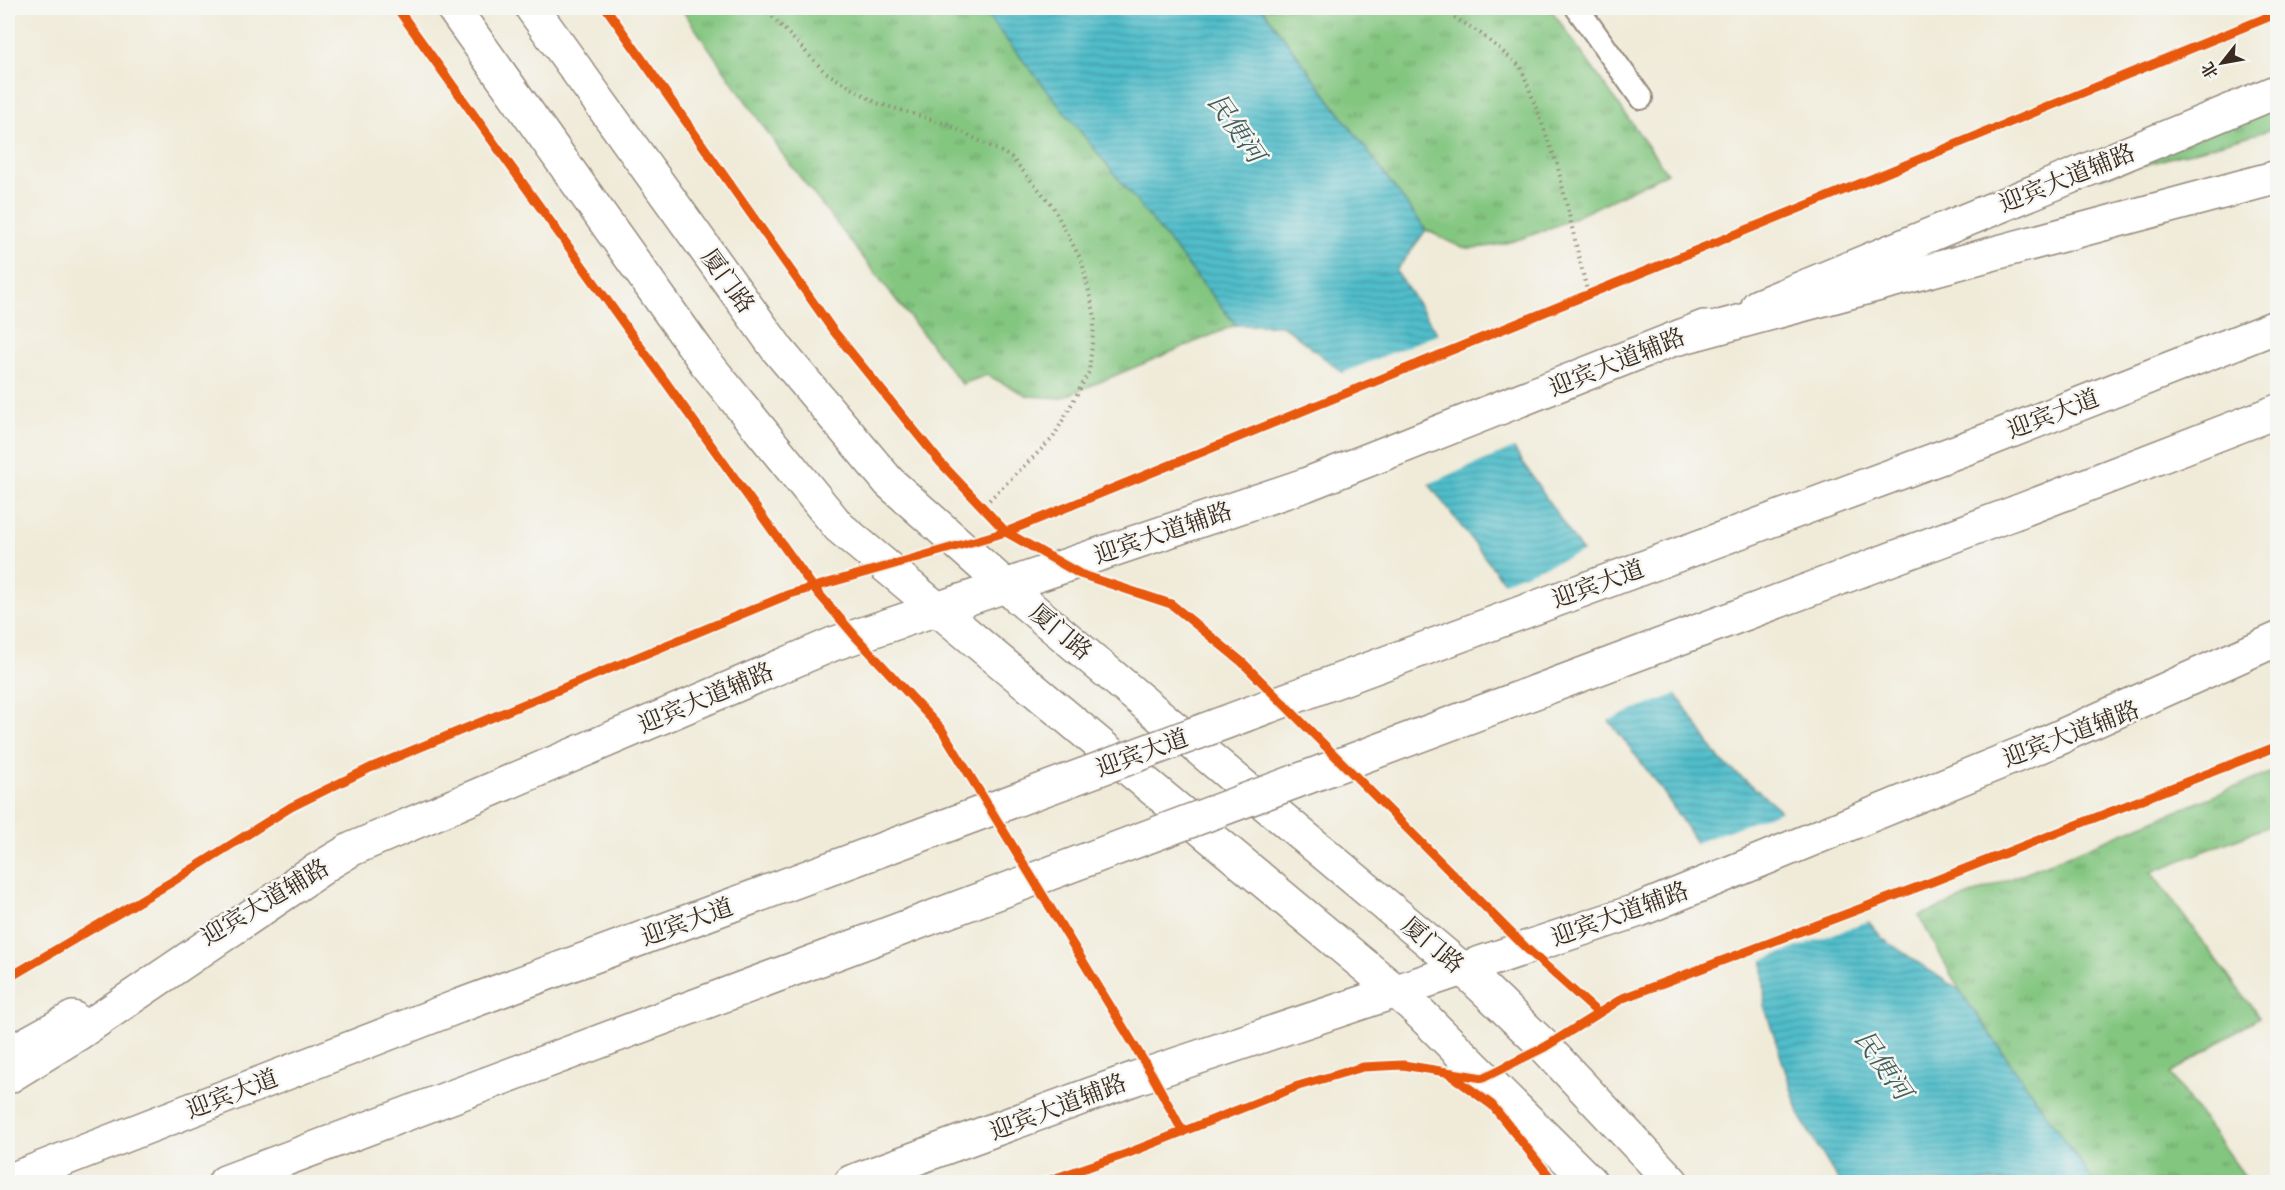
<svg xmlns="http://www.w3.org/2000/svg" width="2285" height="1190" viewBox="0 0 2285 1190" font-family="Alegreya,'Noto Serif SC',serif">
<defs>
<pattern id="grass-tufts" width="24" height="20" patternUnits="userSpaceOnUse" patternTransform="scale(1.5)"><rect width="24" height="20" fill="#83c680"/><path d="M3 7l-1-3M5 7V3M7 7l1-3M15 17l-1-3M17 17v-4M19 17l1-3" fill="none" stroke="#6ca168"/></pattern>
<pattern id="water-rules" width="6" height="5" patternUnits="userSpaceOnUse" patternTransform="scale(1.5)"><rect width="6" height="5" fill="#50bdca"/><path d="M0 2.5h6" fill="none" stroke="#449aa3"/></pattern>
</defs>
<rect width="100%" height="100%" fill="#f6f6f2"/>
<filter id="ink" filterUnits="userSpaceOnUse"><feTurbulence type="fractalNoise" baseFrequency=".0167" numOctaves="2"/><feDisplacementMap in="SourceGraphic" scale="12" xChannelSelector="R" yChannelSelector="G"/><feConvolveMatrix kernelMatrix="1 2 1 2 8 2 1 2 1" color-interpolation-filters="sRGB"/></filter>
<filter id="wash" filterUnits="userSpaceOnUse"><feTurbulence type="fractalNoise" baseFrequency=".008" numOctaves="4" result="noise"/><feDisplacementMap in="SourceGraphic" scale="24" xChannelSelector="R" yChannelSelector="G"/><feGaussianBlur stdDeviation="1.35" result="paint"/><feColorMatrix in="noise" values="0 0 0 0 0 0 0 0 0 0 0 0 0 0 0 0 0 1.4 0 .05"/><feComposite in="paint" operator="in"/></filter>
<g filter="url(#wash)">
<rect width="100%" height="100%" fill="#f0ebd9"/>
<path fill="url(#grass-tufts)" stroke="#5f784f" stroke-width="1.5" d="M681 8H981L1236 325 1061 398 1028 396 987 375 962 384 786 159Z
M1262 8H1550L1667 173C1614 197 1526 249 1468 248 1455 247 1438 235 1426 230Z
M2277 105V128L2098 178Z
M2277 770V823L2151 872 2259 1017 2170 1074 2249 1182H2094L1960 991 1919 916Z"/>
<path fill="url(#water-rules)" stroke="#467474" stroke-width="1.5" d="M981 8H1262L1426 230 1396 271 1720 760 1774 804 1882 938 1960 991 2094 1182H1839L1801 1119 1765 1008 1762 944 1662 790 1346 375 1282 325H1236Z"/>
<path fill="#f0ebd9" d="M1440 333 1516 447 1426 485 1340 374Z
M1585 551 1679 693 1606 721 1501 583Z
M1783 810 1871 920 1760 961 1759 945 1693 844Z"/>
</g>
<g filter="url(#ink)">
<g fill="none" stroke-linecap="round" stroke-linejoin="round">
<defs>
<path id="lane" d="M1577 8 1641 98"/>
<path id="secondary" d="M453 8 706 363 839 527 1412 1005 1590 1182
M532 8 778 350 889 482 1019 598 1474 979 1545 1047 1672 1182"/>
<path id="primary" d="M1758 306 2278 91
M297 882 352 849 833 644 1305 485 1704 327
M8 1054 73 1018
M851 1182 1136 1078 1639 910 2062 737"/>
<path id="highway" d="M1679 338 2278 177
M1988 440 2278 326
M2017 512 2278 411
M2037 747 2278 639
M8 1077 76 1035 322 868
M8 1181 459 1006
M225 1182 486 1084"/>
</defs>
<use href="#lane" stroke="#968a7c" stroke-width="26"/>
<use href="#secondary" stroke="#968a7c" stroke-width="36"/>
<use href="#primary" stroke="#968a7c" stroke-width="36"/>
<use href="#highway" stroke="#968a7c" stroke-width="36"/>
<path stroke="#968a7c" stroke-width="4" stroke-dasharray="1.5 4.5" stroke-linecap="butt" d="M764 8 825 72 877 103 947 124 1011 157 1052 205 1082 262 1095 317 1089 372 1053 438 983 506
M1439 8 1480 33 1521 67 1557 164 1588 295"/>
<use href="#lane" stroke="#fff" stroke-width="22"/>
<use href="#secondary" stroke="#fff" stroke-width="33"/>
<use href="#primary" stroke="#fff" stroke-width="33"/>
<use href="#highway" stroke="#fff" stroke-width="33"/>
<defs>
<path id="highway-bridge" d="M459 1006 1988 440
M486 1084 2017 512"/>
</defs>
<use href="#highway-bridge" stroke="#968a7c" stroke-width="36" stroke-linecap="butt"/>
<use href="#highway-bridge" stroke="#fff" stroke-width="33"/>
<defs>
<path id="cycleway" d="M397 8 813 587 855 636 942 730 1151 1073 1183 1132
M606 8 832 329 940 462 1006 532 1080 574 1171 604 1242 662 1526 948 1598 1013
M8 978 175 880 291 807 370 768 790 594 1006 532 2278 13
M1452 1076 1492 1105 1554 1182
M1044 1182 1126 1154 1298 1086 1363 1067 1403 1065 1483 1078 1545 1047 1623 998 1934 881 2278 746"/>
</defs>
<use href="#cycleway" stroke="#f6f6f2" stroke-width="13"/>
<use href="#cycleway" stroke="#e8590c" stroke-width="9"/>
</g>
</g>
<g text-anchor="middle" dominant-baseline="central" stroke-width="5" stroke-linejoin="round" paint-order="stroke">
<g font-size="24" fill="#3b2a1e" stroke="#f6f6f2">
<text transform="translate(2067 178) rotate(-22)">迎宾大道辅路</text>
<text transform="translate(728 281) rotate(54)">厦门路</text>
<text transform="translate(1617 362) rotate(-22)">迎宾大道辅路</text>
<text transform="translate(2053 414) rotate(-21)">迎宾大道</text>
<text transform="translate(1163 533) rotate(-19)">迎宾大道辅路</text>
<text transform="translate(1598 584) rotate(-20)">迎宾大道</text>
<text transform="translate(1061 632) rotate(40)">厦门路</text>
<text transform="translate(706 698) rotate(-23)">迎宾大道辅路</text>
<text transform="translate(2071 734) rotate(-21)">迎宾大道辅路</text>
<text transform="translate(1142 753) rotate(-20)">迎宾大道</text>
<text transform="translate(265 902) rotate(-31)">迎宾大道辅路</text>
<text transform="translate(1620 914) rotate(-20)">迎宾大道辅路</text>
<text transform="translate(687 922) rotate(-20)">迎宾大道</text>
<text transform="translate(1433 945) rotate(40)">厦门路</text>
<text transform="translate(232 1094) rotate(-21)">迎宾大道</text>
<text transform="translate(1058 1107) rotate(-21)">迎宾大道辅路</text>
</g>
<g font-size="26" font-style="italic" fill="#425d5a" stroke="#f6f6f2">
<text transform="translate(1236 128) rotate(55)">民便河</text>
<text transform="translate(1883 1065) rotate(55)">民便河</text>
</g>
</g>
<rect width="2285" height="1190" fill="none" stroke="#f6f6f2" stroke-width="30"/>
<g transform="translate(2222 63) rotate(239)" stroke="#f6f6f2" stroke-width="4.5" paint-order="stroke">
<path d="M0-4.5L10 22L0 15L-10 22Z" fill="#3b2a1e"/>
<text y="-9" font-size="16" font-weight="bold" text-anchor="middle" fill="#3b2a1e">北</text>
</g>
</svg>
